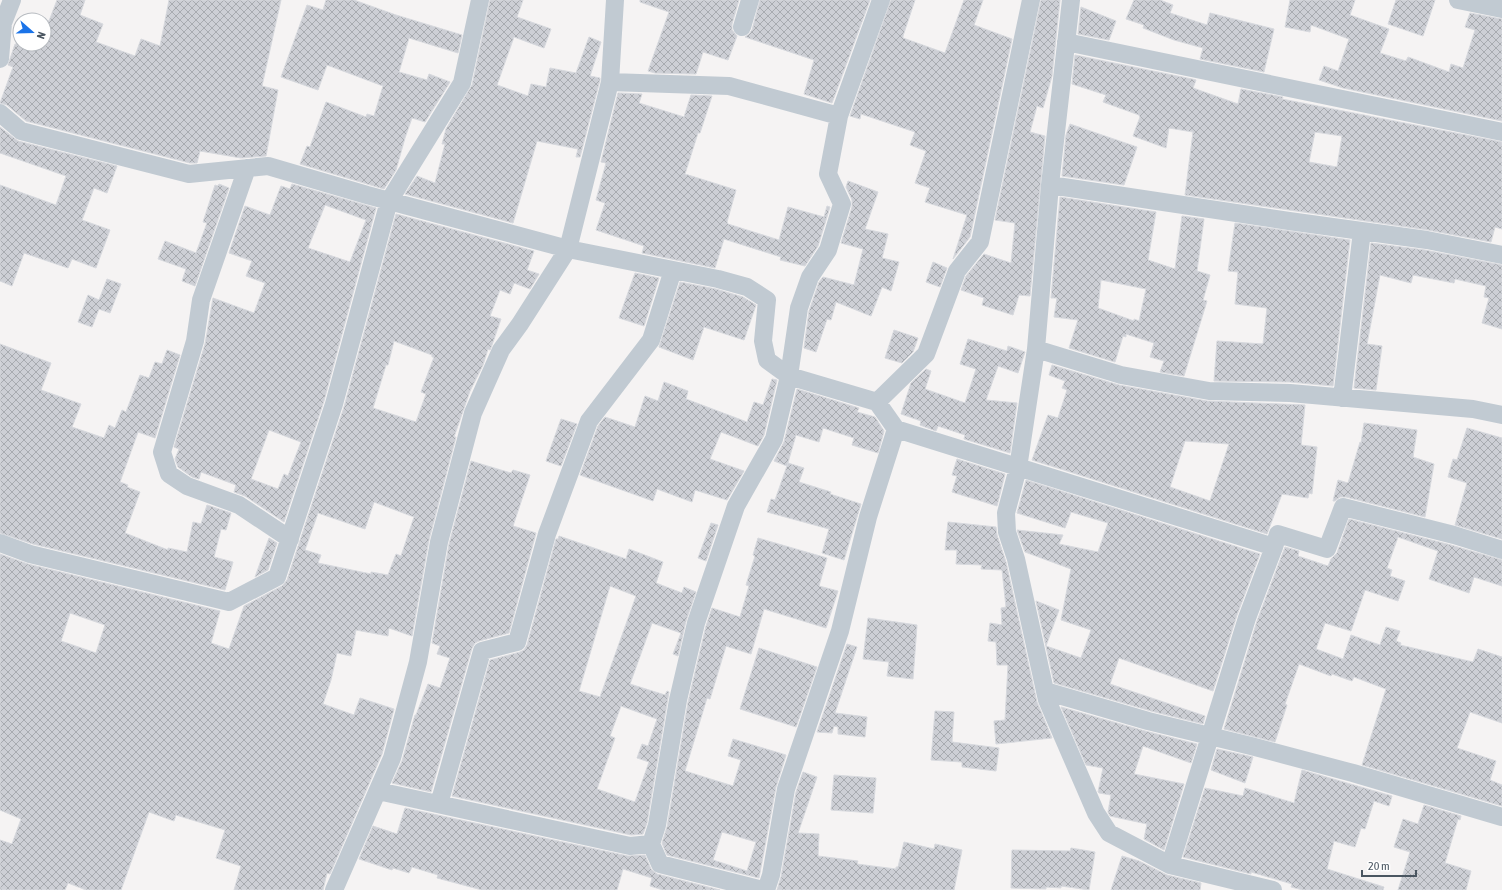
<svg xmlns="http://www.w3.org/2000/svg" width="1502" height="890" viewBox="0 0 1502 890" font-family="'Asap Condensed',sans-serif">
<defs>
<pattern id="building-cross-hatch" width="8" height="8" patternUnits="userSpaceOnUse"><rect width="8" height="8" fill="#cdcfd5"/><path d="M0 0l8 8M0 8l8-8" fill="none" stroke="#a8abb0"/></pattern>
</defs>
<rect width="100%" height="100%" fill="#f5f3f3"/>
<path fill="url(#building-cross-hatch)" stroke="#d7d9de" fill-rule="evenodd" d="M57 0H85L80 15 103 24 96 42 135 56 141 39 160 46 169 0H281L262 86 278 90 266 156 241 158 200 151 197 163H190L26 121 7 105 0 103 13 67 8 65 15 44H44V20H37L38 17 49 21Z
M326 0H354L396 15 462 35 458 53 409 38 399 72 427 80 429 74 450 82 425 122 412 118 405 138 396 170 384 189 300 164 307 146 310 147 326 102 366 117 367 114 374 116 383 86 327 65 318 90 281 77 307 5 323 10Z
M490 0H523L517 17 551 29 544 48 514 37 497 85 528 96 531 84 546 87 550 68 576 73 589 37 601 42 590 76 600 78V80L580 157H576L578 149 537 141 513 223 405 194 417 176 435 183 445 144H442L446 129 472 85Z
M640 0H739L732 24V30L737 36 728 60 703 52 696 74 655 73 648 71 669 12 640 2Z
M760 0H870L832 103 804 94 814 60 745 37 749 34 752 30Z
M891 0H915L903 36V38L945 53 964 0H983L974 25 1012 39 970 237 953 259 967 215 925 202 930 188 915 183 926 151 910 145 915 132 861 114 860 119 850 116Z
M1041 0H1060L1052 76 1043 108 1037 106 1030 132 1045 136 1030 296 1019 295 1013 315 982 305 984 298 961 290 966 276 984 254 1011 263 1015 223 995 220Z
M1134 0H1160L1173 5 1170 13 1207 25 1210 13 1274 29 1264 72 1200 59 1203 48 1174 40 1143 28 1144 25 1126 19Z
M1290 0H1355L1350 15 1389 29 1380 53 1406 61 1408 57 1449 72 1451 64 1463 68 1475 30 1465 27 1470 13 1502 19V121L1343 88 1319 80 1324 66 1338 71 1349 39 1311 25 1310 32 1285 27Z
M1396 0H1435L1423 36 1388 24Z
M1081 7 1116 21 1109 40 1078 34Z
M1075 55 1192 79 1196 80 1193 88 1238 104 1241 89 1283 97 1282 99 1502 142V229L1495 227 1491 242 1428 230 1185 195 1193 132 1169 128 1166 148 1133 136 1140 117 1139 115 1103 102 1106 95 1072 84ZM1315 132 1342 136 1337 167 1309 162Z
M618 93 642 94 639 103 684 117 691 95 712 96 700 133H698L685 174 736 190 727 222 728 224 779 240 788 207 824 217 827 206 830 207 818 246 805 266 780 260 781 257 724 239 715 268 642 253 644 246 596 230 605 203 596 200 606 163 601 162Z
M1070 124 1137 147 1124 185 1062 176 1066 135Z
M0 127 18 141 117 166 107 193 94 188 82 220 110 230 96 268 72 259 68 268 24 253 12 286 0 281V185L56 205 66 176 0 153Z
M848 181 878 192 865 229 888 234 882 258 899 262 891 291 882 287 871 316 836 302 831 320 827 319 816 352 804 348 809 311 819 282 823 277 854 285 863 249 841 243 852 207V200L846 187Z
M219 184 229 188 195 286 182 281 186 269 158 259 165 241 196 253 207 223 203 222 215 185 218 186Z
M292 184 376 208 324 401 284 522 245 496 234 492 236 485 201 472 199 479 192 477 178 467 175 459 179 449 174 447 205 344 213 298 254 313 265 283 246 276 252 261 229 253 245 206 270 215 281 186 290 189ZM325 205 366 220 350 262 308 248ZM269 430 301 442 288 476 284 474 278 489 251 479Z
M1060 197 1156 212 1148 260 1175 269 1182 216 1204 219 1197 271 1210 275 1203 300 1207 301 1184 376 1160 372 1164 361 1150 357 1154 343 1126 334V337L1123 336 1115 362 1069 348 1078 320 1054 317 1057 298H1051ZM1101 280 1146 289 1139 321 1134 319V321L1098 308Z
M396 214 534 251 527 270 539 274 530 289 514 283 510 294 500 290 490 316 501 319 492 345 490 350 488 349 483 365 470 391 454 437H456L429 540 412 636 389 628 388 636 356 630 351 656 337 653 331 680 323 704 354 715 360 698 394 709 382 754 330 874 327 873 323 890H234L241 866 216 858 225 830 176 815 174 821 149 812 121 890H86L68 883 65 890H0V840L12 844 21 819 0 810V554L28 564 220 611 211 643 229 649 244 606 282 586 287 580 344 407ZM394 341 432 355V357H434L421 392 426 394 416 422 373 408 386 365H388ZM374 502 414 517 401 556 396 554 388 575 371 572V574L318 563 321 555 305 550 318 513 365 529ZM70 613 105 625 96 653 61 641Z
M1235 223 1350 240 1333 386 1290 382 1214 381 1217 341 1263 344 1267 308 1235 304 1238 272 1228 271Z
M1371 243 1425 250 1502 265V329L1482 323 1489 298 1484 297 1486 286 1455 279 1454 283 1413 275 1411 283 1380 275 1367 344 1382 346 1376 390 1354 388Z
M933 262 947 268 940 287 926 282Z
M635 273 659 278 644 326 619 318Z
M107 279 121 284 110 313 99 309 92 327 78 322 88 295 99 300Z
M680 282 716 289 743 297 756 305 744 340 704 327 693 360 659 347Z
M894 330 918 338 913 352 902 363 885 358Z
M968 339 1007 351 1008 346 1025 352 1018 373 998 366 986 400 1017 403 1010 453 964 439 965 435 938 426 936 431 920 425 921 421 901 414 911 383 926 369 931 371 925 389 965 403 976 369 960 364Z
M0 344 51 363 41 390 81 404 72 427 104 438 109 425 115 428 122 410 126 412 140 375 149 378 155 362 162 364 167 350 180 355 155 438 138 432 120 482 128 485 127 487 140 492 125 533 168 550V548L187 552 193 522 201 524 207 505 231 513 226 530 221 529 214 557 233 562 225 590 33 544 0 533Z
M1052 365 1119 385 1207 401 1305 405 1301 445 1317 447 1312 494 1309 493 1308 498 1282 494 1267 534 1032 460 1048 415 1058 418 1067 390 1062 388 1065 381 1049 375ZM1185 441 1229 444 1210 501 1170 487Z
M772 379 777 380 764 435 758 446 721 432 710 459 744 471 727 500 695 490 692 502 657 489 653 501 580 475 598 426 605 417 635 427 645 396 658 401 664 382 688 391 686 399 747 422 754 402 763 405Z
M797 389 859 408 857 412 875 417 884 431 878 453 852 445 854 438 823 428 819 442 796 435 787 466 774 461 784 442Z
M561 419 577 424 561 466 546 461Z
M1364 423 1417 430 1413 457 1434 464 1425 517 1346 497H1340L1335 501H1333L1338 480 1348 483 1360 442 1361 443Z
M1467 428 1502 438V539L1455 525 1467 483 1448 477 1453 459 1457 460Z
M957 459 1005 474 997 506 952 492 957 476 952 475Z
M471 461 511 473 513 470 530 475 513 526 536 533 509 633 479 641 475 643 472 648 431 792 392 783 402 761 415 715H416L428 684 440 688 450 658 437 654 440 646 432 643 449 544Z
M788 463 804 468 799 482 831 492 830 494 861 504 844 560 822 553 829 529 767 512 771 499 775 500Z
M1026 480 1260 554 1237 615 1213 691 1119 658 1110 684 1205 716 1203 724 1151 711 1054 683 1036 601 1059 610 1046 646 1081 658 1091 630 1061 620 1071 569 1025 552 1017 530 1063 535 1059 544 1098 552 1108 523 1071 512 1065 528 1017 513Z
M1349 519 1451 545 1502 560V586L1474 577 1469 593 1429 579 1438 551 1398 537 1387 568 1392 570 1390 576 1405 581 1398 601 1365 590 1351 631 1325 623 1316 649 1343 659 1351 635 1380 645 1386 627 1400 631 1396 641 1401 643 1400 645 1473 662 1478 649 1502 657V723L1470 712 1457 748 1496 761 1490 780 1502 785V806L1362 765 1386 689 1354 677 1352 681 1332 674 1331 676 1299 664 1285 704 1287 705 1275 742 1224 729 1257 621 1285 547 1299 551 1298 556 1328 566 1331 559 1337 553Z
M948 522 996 527 997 535 1006 562 1037 702 1052 738 996 744 994 721 1005 720 1008 665H997L996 642 988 641 990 623 1002 625 1001 608 1006 607 1002 570 981 569 982 565 956 564 957 550H945Z
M711 523 718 525 706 561 698 558Z
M559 536 626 559 629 549 663 562 656 583 682 593 684 587 696 592 686 621 678 656 673 654 681 633 652 623 630 684 665 695 667 691 669 692 647 823 643 834 631 835 452 796 490 660 520 652 524 650 527 645 556 539H558ZM610 586 636 596 600 697 579 691ZM621 706 657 719 648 746 642 744 637 758 649 762 635 802 597 789 615 738 610 736Z
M269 538 277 543 268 570 255 577Z
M758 538 827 558 819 586 838 591 826 628 764 609 751 654 726 646 710 699 707 698 685 771 733 786 741 760 728 756 733 739 786 755 776 787 759 878 667 855 662 843 667 827 688 702 706 626 712 608 740 617 749 586 746 585 755 556 753 555ZM722 832 756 842 747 871 713 860Z
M868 618 917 625 913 679 887 676 889 662 863 659Z
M847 644 857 647 835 713 867 717 865 737 838 734V727L834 726 832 733 817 732Z
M759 648 817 667 796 727 740 709Z
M1061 707 1145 731 1197 744 1191 763 1143 746 1134 774 1184 784 1164 850 1144 839 1147 824 1110 816 1108 812 1111 795 1099 793 1098 792 1103 768 1086 765Z
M935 711 954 712 952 742 999 748 996 771 962 767V762L931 760Z
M1217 749 1253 757 1245 783 1211 770Z
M1302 770 1392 796 1389 806 1374 801 1365 829 1361 828 1355 847 1334 841 1327 869 1384 887 1383 890H1303L1291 887 1292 884 1251 872V874L1183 857 1205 788 1243 796 1245 788 1294 803Z
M803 772 817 777 798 833 819 834 818 856 858 861 857 864 896 869V867H898L904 842 934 849 935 844 962 850 954 890H777L781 877 796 792Z
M834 775 876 778 873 813 831 810Z
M1424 805 1461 816 1460 820 1458 819 1445 863 1471 871 1466 890H1398L1410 852 1394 847 1403 819 1418 824Z
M405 808 628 856 645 855 651 869 657 874 720 890H663L650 886 652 878 623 869 617 890H482L437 878 438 875 412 867 409 873 393 868 392 870 359 859 373 826 397 834Z
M1071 848 1095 852 1089 890 1061 886V888L1046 887V889L1011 888 1012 850 1070 851Z
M1122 856 1139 861 1167 875 1201 883 1200 890H1111Z"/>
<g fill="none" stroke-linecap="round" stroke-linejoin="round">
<path stroke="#c1cad2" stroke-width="18" d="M1071 0 1050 185 1036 349 1018 468 1006 513 1007 532 1016 559 1047 700 1096 813 1109 833 1170 865 1273 890
M1458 0 1502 9
M0 21 3 23 0 59
M3 23 12 0
M742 27 750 0
M1066 42 1502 132
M610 82 729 86 839 116
M0 113 21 131 189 174 268 166 367 195 568 249 718 279 747 287 767 300 763 341 767 360 789 376 877 402 896 429 1274 547 1247 618 1170 865
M247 168 201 300 195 341 162 452 169 474 187 486 239 505 290 539
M1050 185 1289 221 1427 240 1502 255
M1036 349 1121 375 1209 391 1290 393 1473 409 1502 415
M1342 398 1362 231
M877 402 926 354 957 271 980 242 1031 0
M0 543 30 554 229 602 277 577 334 404 389 201 462 83 480 0
M1274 547 1278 534 1327 549 1343 507 1454 535 1502 550
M1045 691 1148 721 1251 746 1353 773 1502 817
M378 791 630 846 651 844 657 825 678 700 696 623 736 506 774 439 789 376 799 308 810 277 828 250 842 204 828 174 839 116 881 0
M439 804 482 651 517 642 547 534 589 421 651 340 673 270
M651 844 660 864 763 890
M334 890 392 758 418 662 439 542 473 413 501 350 520 324 568 249 610 82 615 0
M766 890 771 875 786 789 840 631 868 517 896 429"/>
</g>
<g transform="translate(32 32) rotate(110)"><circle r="19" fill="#ffffff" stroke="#b7bbc0"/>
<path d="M0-3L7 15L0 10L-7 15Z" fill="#1a73e8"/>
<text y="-6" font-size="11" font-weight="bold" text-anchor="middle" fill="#4a5661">N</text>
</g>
<path d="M1362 870v6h54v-6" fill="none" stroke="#4a5661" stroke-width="2"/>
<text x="1368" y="870" font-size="12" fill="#4a5661" stroke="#ffffff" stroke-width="3" paint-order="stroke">20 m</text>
</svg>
